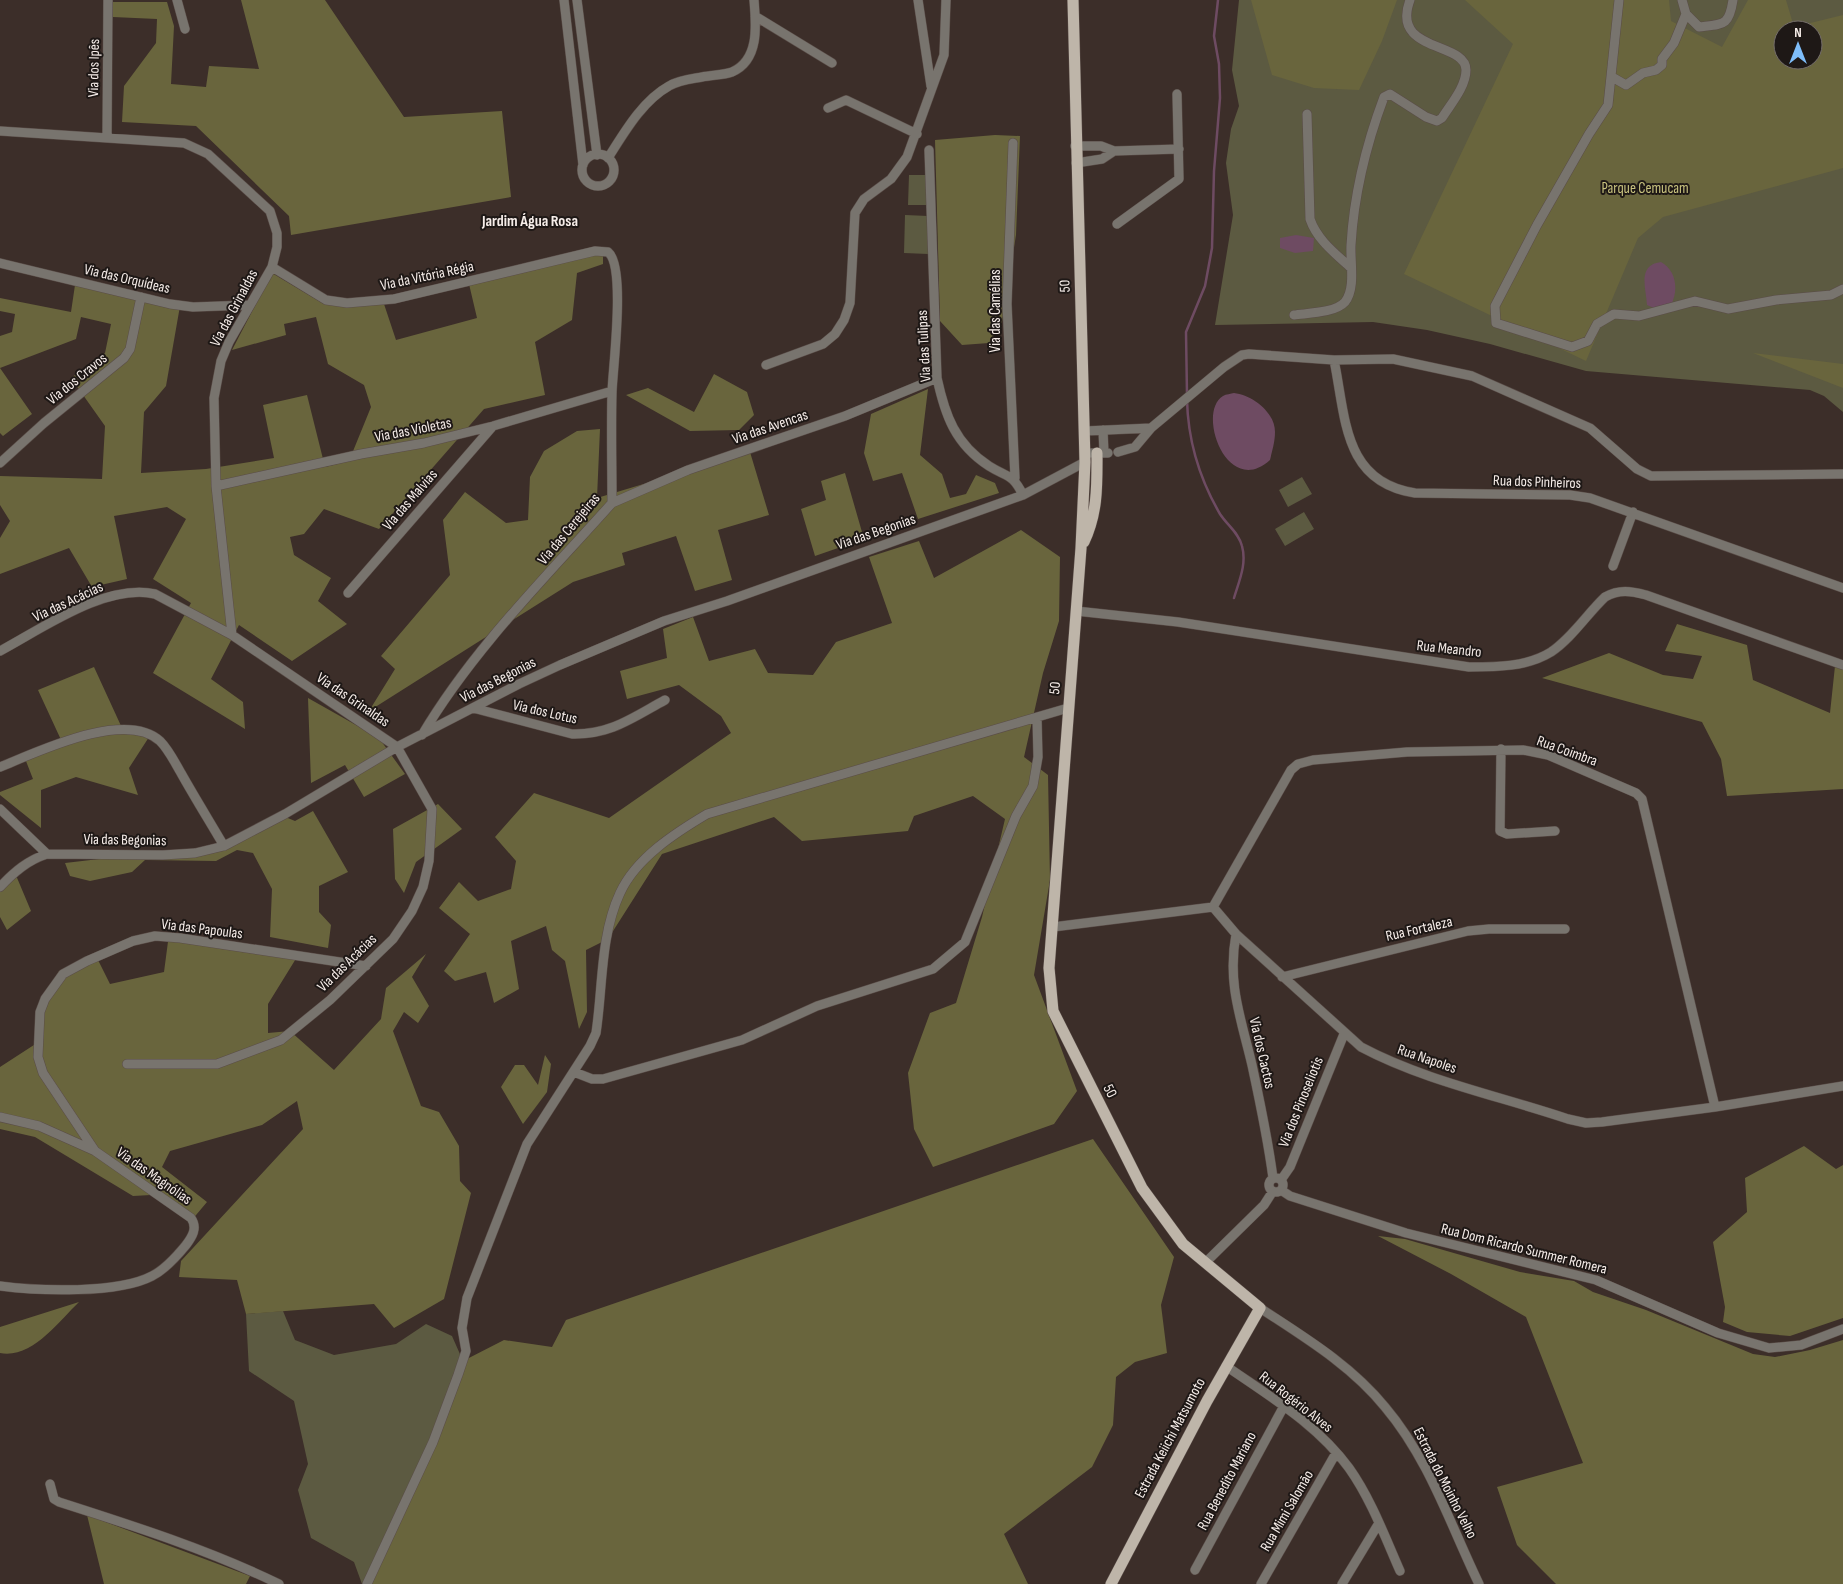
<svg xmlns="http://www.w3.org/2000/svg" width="1843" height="1584" viewBox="0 0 1843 1584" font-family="'Sofia Sans Condensed',sans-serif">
<rect width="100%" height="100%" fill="#3c2e29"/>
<path fill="#5c5a41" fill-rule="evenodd" d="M1239 0H1843V412L1824 396 1810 390 1586 371 1490 344 1427 330 1373 322 1215 325 1233 215 1226 163 1231 129 1239 106 1232 70ZM1783 30H1813V60H1783Z
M909 175H927L928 205H908Z
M905 215 928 216V254L904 253Z
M1302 477 1312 494 1288 507 1279 490Z
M1304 512 1314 529 1285 546 1275 529Z
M283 1311 295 1340 334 1355 396 1344 426 1324 452 1336 463 1361 369 1584H362L354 1562 311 1538 298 1490 308 1464 294 1401 249 1371 246 1314Z"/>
<path fill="#69653d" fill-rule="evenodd" d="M241 0H325L404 117 502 111 511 197 291 235 289 216 196 126 122 122 124 86 156 43 157 19 113 17V2H167L174 26 171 84 206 87 209 66 259 69Z
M1251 0H1397L1382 41 1359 90 1314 88 1272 75Z
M1465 0H1669L1671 21 1722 47 1748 0H1786L1794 27 1843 15V168L1663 217 1638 238 1586 361 1404 274 1513 44ZM1783 30H1813V60H1783Z
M995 135 1020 136 1016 235 1001 328 989 343 962 345 940 321 935 140Z
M603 250V264L577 273 572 320 535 342 545 395 484 409 379 529 324 509 304 534 290 537 294 555 331 578 318 601 347 624 292 661 239 625 211 679 243 702 245 729 153 673 191 603 153 579 186 519 167 507 114 516 127 579 92 587 69 548 0 574V538L10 521 0 505V476L102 479 105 426 71 378 105 353 111 324 81 317 76 339 0 368 32 414 3 436 0 433V336L12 332 15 314 0 311V298L71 312 75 285 180 306 166 386 144 412 141 473 206 469 274 458 263 405 307 395 325 467 349 461 371 407 364 385 328 364 316 317 284 324 286 335 232 350 272 273 324 304H384L396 340 477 318 469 284Z
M1753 353 1843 364V388Z
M714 374 747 392 754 415 739 430 690 431 626 395 648 388 694 412Z
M928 389 920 455 942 474 950 498 966 494 976 475 995 483 999 493 918 519 902 473 873 481 864 453 871 414Z
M600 429 597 498 750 452 769 515 718 530 732 580 695 591 676 536 622 553 625 565 573 582 369 711 395 669 381 656 450 575 443 520 465 492 506 523 528 520 530 477 544 451 577 431Z
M845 473 864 539 815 556 801 509 826 500 821 481Z
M1021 530 1060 557 1059 621 1043 673 1024 757 1048 775 1050 880 1034 975 1077 1091 1054 1124 933 1167 914 1129 908 1073 930 1013 956 1003 982 917 1005 819 973 796 914 816 908 831 802 841 774 817 662 854 608 939 586 950 587 1012 579 1029 565 961 552 950 546 926 511 941 519 989 494 1003 486 972 455 981 444 971 470 934 439 908 459 882 478 901 511 889 516 861 495 837 534 793 609 818 731 733 721 716 679 685 627 699 620 671 667 658 663 629 693 617 709 661 755 649 768 673 813 675 836 642 892 623 869 557 919 541 934 578Z
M1677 624 1747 645 1753 680 1830 713 1835 666 1843 669V789L1727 796 1721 759 1702 722 1542 678 1609 653 1663 675 1693 679 1702 656 1665 651Z
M94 667 122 728 151 734 129 768 138 795 76 777 41 790V828L0 795V792L33 779 24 756 62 742 38 690Z
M308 698 379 738 405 774 364 797 345 765 311 783Z
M438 804 462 829 416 862 404 893 395 879 393 829Z
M313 811 348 872 319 886V912L331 925 328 948 270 937 272 889 253 853 237 850 216 861 145 860 132 872 90 881 70 876 65 863 125 856 224 849 283 816 295 821Z
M15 873 31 911 7 930 0 917V889Z
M169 934 297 957 268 1004V1033L290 1031 334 1070 381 1019 386 988 426 954 412 977 429 1006 418 1023 404 1012 393 1031 421 1106 439 1112 459 1146 460 1181 471 1193 444 1299 394 1328 374 1304 246 1314 237 1280 179 1277 181 1261 303 1129 297 1101 262 1125 170 1151 162 1167 207 1202 191 1221 151 1195 133 1196 35 1137 0 1129V1067L37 1043 39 1003 59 971 96 956 110 984 164 972Z
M545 1055 551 1064 547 1092 523 1124 501 1087 515 1065H524L538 1085Z
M1093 1139 1174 1257 1161 1305 1167 1353 1135 1362 1116 1377 1113 1425 1092 1467 1004 1534 1028 1584H369L463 1361 504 1340 552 1347 566 1320Z
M1804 1146 1836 1169 1843 1165V1318L1790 1336 1747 1332 1723 1322 1725 1307 1713 1242 1747 1212 1745 1178Z
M1378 1236 1405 1239 1520 1272 1574 1281 1593 1292 1646 1310 1753 1354 1775 1357 1810 1350 1843 1340V1584H1556L1517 1545 1497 1487 1583 1463 1526 1317 1451 1274Z
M79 1302C58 1322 32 1359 0 1353V1327Z
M87 1515 250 1576 246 1584H104Z"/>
<path fill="#6e4b62" d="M1296 235 1314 238 1313 251 1295 253 1280 248V238Z
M1661 262C1676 270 1679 290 1671 305L1656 309 1647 305C1646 288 1637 265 1661 262Z
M1234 393C1252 395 1275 412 1275 432 1275 442 1272 451 1270 460 1227 499 1196 412 1223 396 1226 394 1231 394 1234 393Z"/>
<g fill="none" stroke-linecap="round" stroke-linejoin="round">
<path stroke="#6e4b62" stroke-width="2.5" d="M1187 395 1186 332 1205 286 1212 248 1214 171 1220 98 1219 64 1214 36 1218 0
M1187 400C1188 442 1199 478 1220 514 1227 525 1239 533 1242 546 1247 564 1239 581 1234 598"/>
<defs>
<path id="minor" d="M177 0 185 29
M564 0 583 165
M577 0 597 155
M918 0 931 86
M1619 0 1608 105 1589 134 1537 225 1495 306 1496 323 1572 347 1588 341 1597 324 1614 314 1639 316 1695 301 1728 309 1776 300 1831 295 1843 289
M1682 0 1686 14 1699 27C1724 24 1729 26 1733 0
M755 16 832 63
M1612 77 1626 85 1643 73 1656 70 1662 65V59L1674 43 1686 14
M828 108 846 100 917 134
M1307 114 1310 219C1317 240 1336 254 1351 268
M0 131 184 143 208 154 270 211 277 233V247L272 267 229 342 221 361 214 398 216 486 232 635 397 747 432 809 429 861 423 887 412 911 393 939 330 1000 281 1040 217 1064H127
M107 137 108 0
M1013 143 1007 304 1015 478
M1075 146H1101L1114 151 1179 149
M929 150 937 378C945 415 955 444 989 466 1008 478 1012 473 1023 495
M582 170a16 16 0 1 1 32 0a16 16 0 1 1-32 0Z
M608 158C624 133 642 101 669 86 679 80 691 79 702 77 712 75 724 75 732 72 760 60 756 24 754 0
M1076 163 1102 159 1114 151
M1117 224 1179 179 1177 94
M0 263 170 304 193 307 249 305
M272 267 326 300 347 303 394 299 595 251 608 252C626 266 613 366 612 392 611 429 612 466 612 503 546 577 473 649 422 735
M1294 315C1308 313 1335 313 1345 302 1356 288 1350 262 1351 245 1354 194 1366 145 1384 97L1390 94 1426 117 1437 121 1442 118C1450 105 1466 87 1466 70 1466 41 1390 53 1410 0
M1334 360C1346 418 1343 482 1415 493L1570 495 1590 498 1843 588
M766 365 823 344 835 334 844 320 850 303 855 213 864 199 891 179 907 157 944 55 946 0
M1103 430 1104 453
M1085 431 1151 428
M1118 452 1135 447 1151 428 1224 367 1242 355 1249 354 1334 360 1393 359 1472 376 1590 428 1637 469 1651 476 1843 474
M1085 453H1108
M0 463 44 423 124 358 130 349 141 297
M216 486 361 454 424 443 493 426 612 391
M612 503 688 470 845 416 937 378
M1613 566 1633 512
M348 593 493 426
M1076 611 1178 622 1469 667C1496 667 1527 667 1551 652 1572 638 1587 614 1605 597 1619 589 1631 591 1646 595L1843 665
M0 651C43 628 106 583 155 594L232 635
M473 708 572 734C610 735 632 718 665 700
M1501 749 1500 831 1507 834 1555 831
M0 767C37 752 125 709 160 741 169 750 175 763 181 773 195 798 210 822 224 846
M0 809 47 854
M0 887C14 872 28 860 47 854L163 855 195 853 224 846 285 814 397 747 519 684 560 665 664 621 727 601 1023 495 1085 462
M1213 907 1291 770 1298 764 1313 760 1407 752 1523 750 1548 755 1636 793 1642 799 1715 1107
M1213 907 1236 934 1361 1047C1425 1081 1500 1096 1568 1119L1586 1123 1602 1122 1715 1107 1843 1086
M1053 927 1213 907
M1236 934C1227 984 1241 1018 1252 1065 1260 1102 1268 1140 1273 1178
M1282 977 1468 931 1489 929H1565
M574 1072 592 1079H603L742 1040 817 1006 933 969 965 942 1016 816 1033 786 1038 757 1037 718
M0 1117 39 1126 95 1151 191 1218C198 1228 192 1237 186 1245 177 1256 164 1270 152 1276 118 1294 38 1291 0 1286
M95 1151 43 1073 38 1057 40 1012 45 999 63 974 87 961 133 941 155 936 180 938 366 966
M1269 1185a7 7 0 1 1 14 0a7 7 0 1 1-14 0Z
M1281 1180 1290 1167 1344 1034
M1281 1190 1290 1196 1406 1233 1596 1280 1718 1333 1769 1348 1801 1345 1843 1329
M1206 1262 1264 1205 1273 1191
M1260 1308C1304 1337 1351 1365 1385 1407 1429 1459 1450 1524 1479 1584
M1226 1366C1269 1396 1317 1424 1349 1468 1371 1499 1385 1537 1400 1571
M50 1484 54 1499 59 1502C134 1526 209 1550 279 1584
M1195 1570 1284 1406
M367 1584 433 1442 458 1375 466 1351 462 1328 467 1298 527 1144 590 1046 596 1033C603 987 600 936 620 893 636 858 675 833 707 814L1068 708
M1261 1584 1336 1453
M1342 1584 1379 1523"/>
<path id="major" d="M1073 0 1085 462 1081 548 1049 968 1053 1011 1142 1188 1183 1244 1260 1308 1207 1401 1111 1584
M1084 542C1098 512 1097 485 1097 453"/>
</defs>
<use href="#minor" stroke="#5a4d48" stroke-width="10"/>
<use href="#major" stroke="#5a4d48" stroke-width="12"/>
<use href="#minor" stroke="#78746e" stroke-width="9"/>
<use href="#major" stroke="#beb5a9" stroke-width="11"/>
</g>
<g text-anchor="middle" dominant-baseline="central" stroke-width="4" stroke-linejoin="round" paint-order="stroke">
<g font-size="15" fill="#f6ede9" stroke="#1e1816">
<text transform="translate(94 68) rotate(-89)">Via dos Ipês</text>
<text transform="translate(427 276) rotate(-12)">Via da Vitória Régia</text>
<text transform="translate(127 279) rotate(13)">Via das Orquídeas</text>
<text transform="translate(1065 286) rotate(-92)">50</text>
<text transform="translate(234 308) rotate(-62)">Via das Grinaldas</text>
<text transform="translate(995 311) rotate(-90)">Via das Camélias</text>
<text transform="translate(924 346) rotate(-93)">Via das Tulipas</text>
<text transform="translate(77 379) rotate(-39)">Via dos Cravos</text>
<text transform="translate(770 427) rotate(-19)">Via das Avencas</text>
<text transform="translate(413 430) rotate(-11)">Via das Violetas</text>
<text transform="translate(1537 482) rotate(2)">Rua dos Pinheiros</text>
<text transform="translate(410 500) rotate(-49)">Via das Malvias</text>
<text transform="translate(569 529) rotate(-50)">Via das Cerejeiras</text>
<text transform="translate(876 532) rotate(-19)">Via das Begonias</text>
<text transform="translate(68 602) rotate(-25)">Via das Acácias</text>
<text transform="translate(1449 649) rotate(6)">Rua Meandro</text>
<text transform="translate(498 680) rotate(-27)">Via das Begonias</text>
<text transform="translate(1055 688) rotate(-85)">50</text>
<text transform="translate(353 700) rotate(34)">Via das Grinaldas</text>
<text transform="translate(545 712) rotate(13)">Via dos Lotus</text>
<text transform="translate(1567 751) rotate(20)">Rua Coimbra</text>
<text transform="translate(125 840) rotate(1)">Via das Begonias</text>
<text transform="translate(202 929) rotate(7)">Via das Papoulas</text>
<text transform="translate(1419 929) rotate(-13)">Rua Fortaleza</text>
<text transform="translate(347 963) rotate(-44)">Via das Acácias</text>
<text transform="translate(1262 1053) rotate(77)">Via dos Cactos</text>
<text transform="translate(1427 1059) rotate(19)">Rua Napoles</text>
<text transform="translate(1110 1091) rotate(63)">50</text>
<text transform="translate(1301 1102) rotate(-68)">Via dos Pinoseliotis</text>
<text transform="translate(154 1176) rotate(35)">Via das Magnólias</text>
<text transform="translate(1524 1249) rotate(14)">Rua Dom Ricardo Summer Romera</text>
<text transform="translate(1296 1402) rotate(38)">Rua Rogério Alves</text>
<text transform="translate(1170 1438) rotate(-62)">Estrada Keiichi Matsumoto</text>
<text transform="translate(1227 1481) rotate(-62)">Rua Benedito Mariano</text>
<text transform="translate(1445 1483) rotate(63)">Estrada do Moinho Velho</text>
<text transform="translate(1287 1511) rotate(-60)">Rua Mimi Salomão</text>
</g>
<g font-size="15" fill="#c9c37f" stroke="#1e1816">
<text x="1645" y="188">Parque Cemucam</text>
</g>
<g font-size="16" font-weight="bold" fill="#f6ede9" stroke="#1e1816">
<text x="530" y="221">Jardim Água Rosa</text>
</g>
</g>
<g transform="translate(1798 45)"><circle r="24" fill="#1e1816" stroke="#746d6a"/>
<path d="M0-4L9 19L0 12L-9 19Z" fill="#7ebdf9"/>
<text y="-8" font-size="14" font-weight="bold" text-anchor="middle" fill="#f6ede9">N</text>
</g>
</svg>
